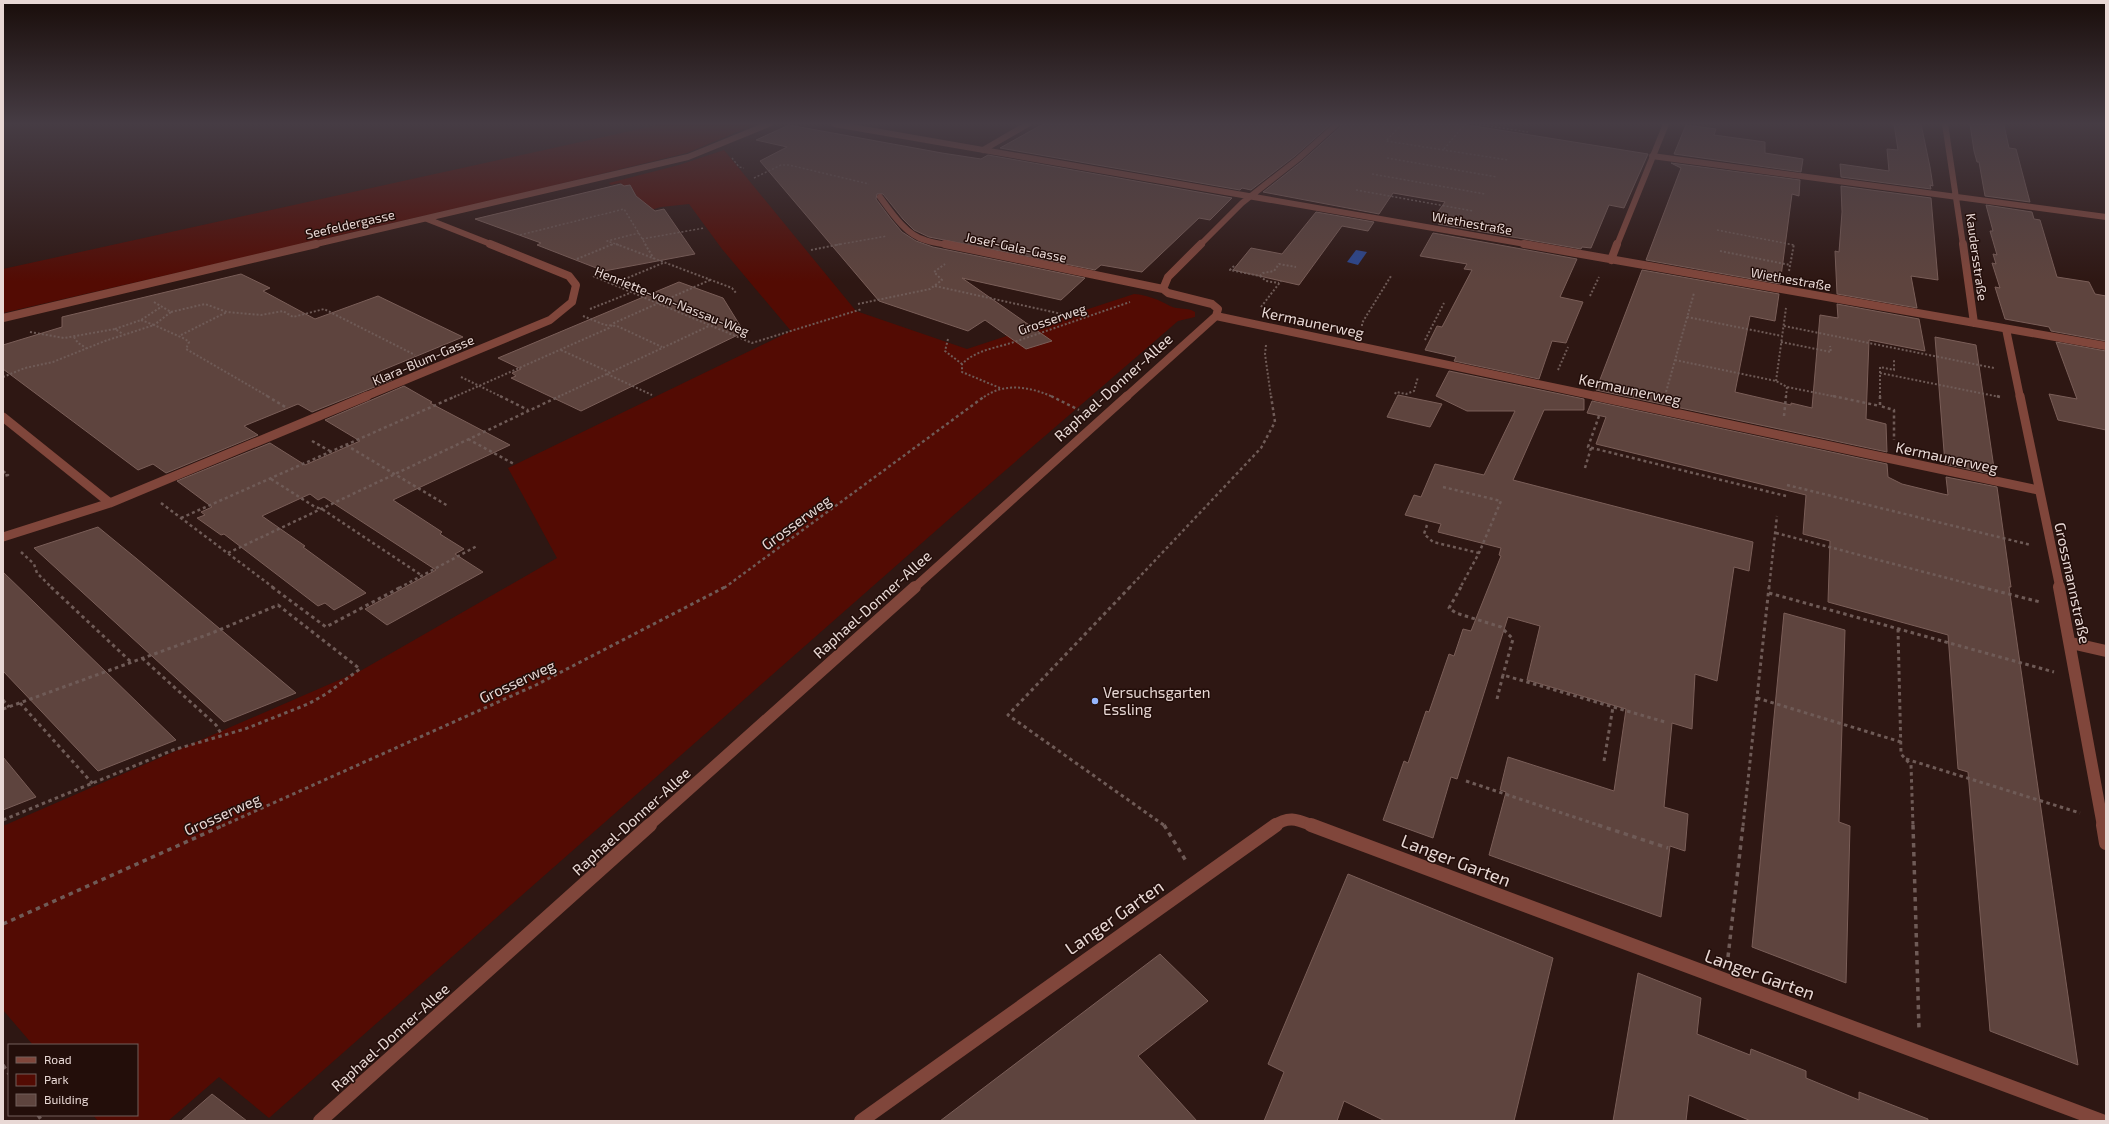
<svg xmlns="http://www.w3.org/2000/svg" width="2109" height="1124" viewBox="0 0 2109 1124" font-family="'Exo 2',sans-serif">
<rect width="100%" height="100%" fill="#2e1713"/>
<path fill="#530b03" d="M662 124H756L687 153 523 193 3 313V269Z
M724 150 856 311 967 349 1134 294C1148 295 1159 300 1170 306 1178 310 1188 307 1195 312V317L1178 321 956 513 269 1118 219 1077 168 1121H98L93 1115H137V1045H33L3 1010V826L362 670 557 558 508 468 791 331 722 249 689 204 661 207 641 213 640 202 630 185 615 188 622 185 620 183 611 185 609 183 679 165Z"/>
<path fill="#2c478f" d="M1356 250 1367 252 1358 265 1347 262Z"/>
<path fill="#5e443e" stroke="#7a5e58" d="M1043 124H1331L1295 156 1251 190 1242 188 1240 190 1000 148Z
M1341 124H1462L1648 154 1624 208 1609 205 1591 248 1582 247 1581 249 1438 224 1440 222 1432 220 1445 202 1393 193 1379 214 1263 192 1301 162 1340 127Z
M1894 124H1921L1930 167 1933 186 1930 185 1931 189 1841 177 1840 164 1889 171 1887 149 1898 150Z
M1970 124 2004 125 2009 148 2016 149 2030 202 1985 196 1979 162H1977L1974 151Z
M789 125 942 153 981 159 988 155 1232 198 1210 220 1199 218 1142 272 1101 265 1095 270 929 237 914 230 903 219 883 194H877L876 199 891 219 902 232 916 241 933 247 1085 278 1061 300 962 278 1052 341 1026 349 985 320 968 331 879 301 760 161 787 147 756 140Z
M1686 125 1716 129 1714 135 1765 142V153L1803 159 1801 172 1674 154Z
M1671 163 1800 180 1799 196 1792 194 1780 284 1646 260 1681 168Z
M621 184 624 186 630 185 636 196 655 211 664 209 695 254 604 271 537 245 541 243 475 219Z
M1841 186 1931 198 1938 280 1911 276 1917 308 1837 294 1835 251 1839 252 1842 212Z
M1986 205 2032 212 2034 219 2040 220 2057 277 2089 282 2095 294 2106 296V341L2051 331 2049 327 2005 319 1995 287 2000 288 1992 263 1996 264 1993 254 1997 255 1990 231H1993Z
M1316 212 1374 222 1368 231 1342 226 1299 285 1233 270 1251 248 1282 254Z
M1433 233 1577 259 1560 297 1583 302 1566 343 1552 341 1539 379 1454 361 1456 357 1425 350 1437 326 1442 327 1472 270 1464 269 1467 264 1420 256Z
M1642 270 1779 294 1775 321 1750 316 1735 392 1791 405V403L1812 408 1820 315 1838 318 1837 304 1919 319 1925 351 1869 340 1866 419 1886 424 1887 452 1596 390Z
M241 274 270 288 263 291 315 319 378 296 463 337 378 372 392 380 312 412 298 404 244 426 258 435 166 473 153 464 138 470 3 369V345L62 327V317Z
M679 282 723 298 744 332 581 411 511 378 516 376 512 373 521 369 498 358Z
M1935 337 1976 345 1995 475 1945 464Z
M2056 342 2106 351V430L2058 420 2049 394 2077 399Z
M1449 371 1584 399V410H1544L1513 480 1753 542 1749 571 1734 567 1717 681 1695 674 1692 729 1672 723 1664 807 1688 814 1685 851 1670 846 1661 917 1489 855 1506 792 1500 790 1508 757 1614 791 1626 709 1527 680 1540 626 1508 617 1457 779 1451 777 1433 838 1383 820 1404 761 1408 763 1426 711 1429 712 1449 654 1454 656 1463 629 1471 631 1501 556 1499 555 1501 548 1438 532 1441 524 1405 515 1414 495 1421 497 1435 464 1484 475 1515 411H1467L1436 396Z
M404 386 432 402 430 403 510 445 393 500 442 532 440 534 464 549 455 554 483 572 387 625 365 609 436 570 324 497 318 500 310 494 262 516 305 546 303 547 366 593 334 610 325 603 318 606 224 534 221 535 197 518 205 515 201 512 212 507 177 481 270 443 305 465 360 441 325 420Z
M1398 395 1442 404 1430 427 1387 417Z
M1592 401 1887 464 1888 477 1902 484 1943 494 1948 495 1946 477 1997 487 2011 587H2009L2078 1065 1990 1031 1968 772 1958 769 1948 635 1828 602 1830 541 1803 534 1806 495 1596 444 1606 417 1587 413Z
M98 527 137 559 296 693 224 722 34 548Z
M3 572 176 740 98 771 3 671Z
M1784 613 1845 630 1839 822 1850 826 1846 983 1752 947Z
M3 757 36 797 3 810Z
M1348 874 1553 958 1514 1121H1385L1344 1101 1337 1121H1264L1284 1072 1268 1064Z
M1160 954 1208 1001 1138 1056 1197 1121H940Z
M1638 973 1701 998 1697 1034 1750 1055 1751 1049 1806 1071V1078L1859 1100V1092L1928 1119V1121H1751L1689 1095 1686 1121H1613Z
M212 1094 247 1121H181Z"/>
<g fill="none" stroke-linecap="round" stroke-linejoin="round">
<path stroke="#6f5b57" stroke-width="1.5" stroke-dasharray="2 2" stroke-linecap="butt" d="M1402 124 1386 141 1508 160
M1475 124 1528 132
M1444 149 1465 124
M732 158 739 167 744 168
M1387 158 1497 177
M1372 174 1485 194
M754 178 781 165H789L869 184
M1356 190 1473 211
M1717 230 1794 245
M520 235 624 209 646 245
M642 239 704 228
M611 245 614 244
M619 245 607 241 639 233
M836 245 887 236"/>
<path stroke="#6f5b57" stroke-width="2" stroke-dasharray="2 2" stroke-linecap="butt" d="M616 244 732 288 736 293
M645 244 654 259
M811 250 841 244
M1720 251 1790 265
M577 259 613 244
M1234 266 1230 270 1260 276 1263 273 1274 271 1279 264 1296 267
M1789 271 1794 244
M593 276 752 343 862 309
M1260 276 1266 281 1279 283
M613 284 663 263
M935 286 1062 314
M1590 296 1599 277
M154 302 171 312 154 325 185 339 189 342 186 349 269 397
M858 304 930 289 942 280 934 272 945 264
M1261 307 1281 281
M590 309 630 293
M171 312 205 304 227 312 261 315 283 311 293 317 324 309 415 355
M583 316 605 325 617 326 662 347
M1687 317 1782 336
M1362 326V323L1391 276
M1784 326 1994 368
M115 329 141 320 161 307
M30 332 64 338 115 329 123 334
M181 335 227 312
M74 337 78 343 88 349
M948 339 945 351 962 364
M1425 340 1444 303
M1781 342 1831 352 1830 346
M1266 345 1265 354 1271 397
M561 350 609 372
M1675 360 1776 381 1787 387 1837 397
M1558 370 1568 347
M1880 373V367L1894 370V359
M607 374 652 395
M3 377 25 368 53 362 105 341 154 325 141 320
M461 377 502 397
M1776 381 1786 308
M1000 388 962 372V364C977 349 998 348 1017 341 1055 328 1092 315 1130 302
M1666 392 1694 293
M1395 394 1396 392 1406 394 1414 391 1418 377
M454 397 609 328 614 323 710 280
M558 397 709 326
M984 397C1005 382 1031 387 1053 397
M1786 397 1787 387
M1880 397V373L2000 397"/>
<path stroke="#6f5b57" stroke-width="2.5" stroke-dasharray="3 3" stroke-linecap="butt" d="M267 396 287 408
M500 396 528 410
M1051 396 1079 410
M1833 396 1880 406
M1880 396V406L1894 410V440
M1997 396 2000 397
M1599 416 1588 447 1786 496
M1784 416 1786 396
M468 439 514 464
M312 441 330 451
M346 445 448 506
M1585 468 1591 448
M3 471 8 475 3 476
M271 479 315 507 322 509 421 575
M1787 485 2031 545
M1443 487 1501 501 1479 553 1460 588
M161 503 274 588
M181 518 456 396
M1427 525 1424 534 1433 542 1479 553
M1776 533 1985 588
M21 552 34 564 37 573 52 588
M228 553 560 396
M399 588 477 546
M724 588 985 396
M1129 588 1261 448 1275 422 1271 396
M1769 588 1777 516"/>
<path stroke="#6f5b57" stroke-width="3" stroke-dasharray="3.5 3.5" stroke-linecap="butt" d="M51 587 131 662
M272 587 326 627 401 587
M1130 587 1008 715 1165 826
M1461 587 1449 608 1456 613 1501 627 1513 639 1503 675
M1981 587 2040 602
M1769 593 2054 672
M1898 629 1901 754 1911 765 1913 826
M142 658 216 725 222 735
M1757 698 1901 742
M1497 699 1503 675 1665 722
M3 700 9 707
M20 703 93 784
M3 709 212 633 278 605 360 669 326 694 308 704 245 729 173 750 3 820
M1906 759 2080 813
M1604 761 1613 707
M1466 781 1601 826
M222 826 536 685 725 587
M1743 826 1769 587"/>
<path stroke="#6f5b57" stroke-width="3.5" stroke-dasharray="4.5 4.5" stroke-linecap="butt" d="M1164 825 1186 861
M1598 825 1668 848
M1913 825 1919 1029
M3 924 224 825
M1728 957 1743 825
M3 1065 9 1074
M38 1115 42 1121"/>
<path stroke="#80463b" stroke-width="6" d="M834 124 1530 245
M1945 124 1963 245
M983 150 1028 124
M1652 156 2106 217
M880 197C891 212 906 235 925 240 933 243 942 244 950 245
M427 219 493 245
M312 245 688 157 769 124
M1200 245 1242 203 1298 159 1337 124
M1617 245 1666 124"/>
<path stroke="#80463b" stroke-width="8" d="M945 244 1163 289
M1524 244 2106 346
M1963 244 1974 323
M1611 260 1617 244
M1216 316 1600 397
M3 318 316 244
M2006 329 2020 397
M364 397 550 320 572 302 576 285 569 276 490 244
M1126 397 1216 316 1218 309 1212 304 1168 293 1163 289 1168 277 1201 244"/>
<path stroke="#80463b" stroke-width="9" d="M1595 396 2038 490
M2020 396 2060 588
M3 417 110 503 3 537
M110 503 367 396
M914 588 1127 396"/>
<path stroke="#80463b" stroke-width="12" d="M2059 587 2103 826
M2071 643 2106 651
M648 826 915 587
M1274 826C1289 815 1298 820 1314 826"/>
<path stroke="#80463b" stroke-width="14" d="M1311 825 2102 1121
M2103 825 2106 843
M320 1121 650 825
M861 1121 1276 825"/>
</g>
<linearGradient id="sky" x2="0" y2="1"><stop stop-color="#190d0a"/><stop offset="0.44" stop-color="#463c44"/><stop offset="1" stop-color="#463c44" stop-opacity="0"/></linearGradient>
<rect width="2109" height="281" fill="url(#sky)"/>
<circle fill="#96b6fd" stroke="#230e0a" stroke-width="1.5" cx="1095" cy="701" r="4"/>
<g text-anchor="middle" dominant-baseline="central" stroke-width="3" stroke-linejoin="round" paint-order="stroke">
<g font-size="13" fill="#e8d8d5" stroke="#230e0a">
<text transform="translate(1472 223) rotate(10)">Wiethestraße</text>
<text transform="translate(350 224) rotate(-13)">Seefeldergasse</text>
<text transform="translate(1016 247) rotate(12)">Josef-Gala-Gasse</text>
<text transform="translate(1977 257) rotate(82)">Kaudersstraße</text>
<text transform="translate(1791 279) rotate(10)">Wiethestraße</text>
<text transform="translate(672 301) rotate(22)">Henriette-von-Nassau-Weg</text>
<text transform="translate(1052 319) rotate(-19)">Grosserweg</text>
<text transform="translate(423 360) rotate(-23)">Klara-Blum-Gasse</text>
</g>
<g font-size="15" fill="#e8d8d5" stroke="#230e0a">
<text transform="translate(1313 322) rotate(12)">Kermaunerweg</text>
<text transform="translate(1113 387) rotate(-42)">Raphael-Donner-Allee</text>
<text transform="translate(1630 389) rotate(12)">Kermaunerweg</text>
<text transform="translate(1947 457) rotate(12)">Kermaunerweg</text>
<text transform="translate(796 522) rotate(-36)">Grosserweg</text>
<text transform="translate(2073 583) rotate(78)">Grossmannstraße</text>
<text transform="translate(872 604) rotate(-42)">Raphael-Donner-Allee</text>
<text transform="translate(517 681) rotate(-25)">Grosserweg</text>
<text transform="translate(222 814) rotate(-24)">Grosserweg</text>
<text transform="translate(631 821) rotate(-42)">Raphael-Donner-Allee</text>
<text transform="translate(390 1037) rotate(-42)">Raphael-Donner-Allee</text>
</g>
<g font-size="15" fill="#e8d8d5" stroke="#230e0a" text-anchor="start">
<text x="1103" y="692">Versuchsgarten<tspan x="1103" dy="17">Essling</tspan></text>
</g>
<g font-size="18" fill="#e8d8d5" stroke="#230e0a">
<text transform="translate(1456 860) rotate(21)">Langer Garten</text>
<text transform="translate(1114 917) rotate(-35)">Langer Garten</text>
<text transform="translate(1760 974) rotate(20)">Langer Garten</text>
</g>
</g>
<rect width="2109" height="1124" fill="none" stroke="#e8d8d5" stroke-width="8"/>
<rect x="8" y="1044" width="130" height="72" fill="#230e0a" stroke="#725f5b"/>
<rect x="16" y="1057" width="20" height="6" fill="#80463b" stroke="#725f5b"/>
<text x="44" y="1064" font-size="12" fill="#e8d8d5">Road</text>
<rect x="16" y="1074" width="20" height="12" fill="#530b03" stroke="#725f5b"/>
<text x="44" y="1084" font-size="12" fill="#e8d8d5">Park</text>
<rect x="16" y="1094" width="20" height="12" fill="#5e443e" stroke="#725f5b"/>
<text x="44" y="1104" font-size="12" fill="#e8d8d5">Building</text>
</svg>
